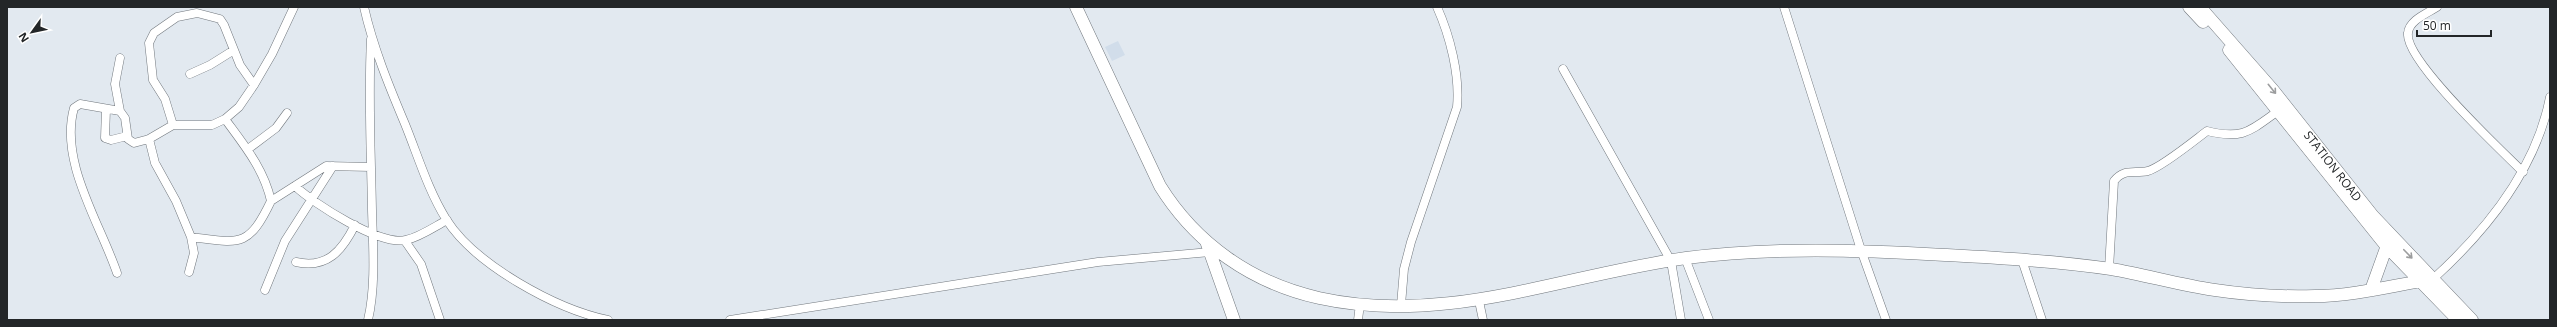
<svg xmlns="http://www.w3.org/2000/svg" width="2557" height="327" viewBox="0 0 2557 327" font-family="'Open Sans',sans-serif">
<rect width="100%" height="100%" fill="#e2e9f0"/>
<path fill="#d1ddea" d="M1118 41 1125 55 1112 61 1105 47Z"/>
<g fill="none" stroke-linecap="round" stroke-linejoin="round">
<defs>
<path id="street" d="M364 7C373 47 389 86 405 124 418 156 428 190 446 219 475 265 556 309 608 320
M1784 7 1861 250 1886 320
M2437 7C2428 13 2409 20 2408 33 2404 60 2501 150 2523 172
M1563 69 1671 261 1681 320
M190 74 210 65 234 50
M106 109 105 138 111 140 127 136
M120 111 115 84 120 58
M173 125 165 99 153 80 149 43 154 33 177 17 197 13 220 19 224 25 240 65 254 85
M149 139 155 163 176 201 191 237 194 253 189 272
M248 149 276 128 287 113
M295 186C314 204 380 246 406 240 420 237 434 227 447 220
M271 201 326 166 371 167
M191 237C239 243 248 249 271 201 264 169 244 145 225 119
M405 241 421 264 440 320
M1685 258 1709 320
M2022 260 2042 320
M296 262C327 269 342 251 355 225
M2109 269 2114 181C2124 168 2134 174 2148 171 2162 167 2195 140 2207 131 2243 140 2250 131 2278 111
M117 273C100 223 59 162 74 108L80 104 120 111 125 118 128 139 134 143 149 139 173 125H212L225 119 239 107 254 85 272 54 294 7
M2433 279C2487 230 2536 170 2550 97
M265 290 285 241 333 166
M1479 301 1483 320
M1401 305 1404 269 1411 242 1457 107C1460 75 1450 36 1437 7
M368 320C376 286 373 246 372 210 371 153 368 96 371 39
M730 320 1098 262 1210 252
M1358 320 1360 304"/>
<path id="secondary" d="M1076 7 1160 186C1196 244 1252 283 1319 298 1445 326 1563 275 1686 258 1772 247 1859 250 1945 255 2000 258 2056 261 2111 269 2146 275 2180 285 2215 290 2248 295 2282 297 2315 296 2354 296 2394 285 2433 279
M2189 7 2203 22
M2200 7 2273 90 2373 216 2472 320
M2229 50 2387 247 2458 320
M1207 244 1234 320
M2371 290 2389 240"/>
</defs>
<use href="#street" stroke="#71777d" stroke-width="9"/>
<use href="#secondary" stroke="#71777d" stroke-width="13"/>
<use href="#street" stroke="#fff" stroke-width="8"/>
<use href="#secondary" stroke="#fff" stroke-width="12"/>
</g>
<defs><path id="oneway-shaft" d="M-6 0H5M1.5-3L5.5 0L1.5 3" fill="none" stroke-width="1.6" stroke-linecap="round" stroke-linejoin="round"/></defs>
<g stroke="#9c9d9e">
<use href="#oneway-shaft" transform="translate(2272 89) rotate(51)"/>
<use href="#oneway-shaft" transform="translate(2408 254) rotate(46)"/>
</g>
<g text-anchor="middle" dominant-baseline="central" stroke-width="3" stroke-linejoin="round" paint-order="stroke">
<g font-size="12" fill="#232628" stroke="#fff">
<text transform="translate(2333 166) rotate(52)">STATION ROAD</text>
</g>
</g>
<rect width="2557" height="327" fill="none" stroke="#232628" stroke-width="16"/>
<g transform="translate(32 32) rotate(237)" stroke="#ffffff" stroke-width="3" paint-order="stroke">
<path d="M0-3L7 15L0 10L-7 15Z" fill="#232628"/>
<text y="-6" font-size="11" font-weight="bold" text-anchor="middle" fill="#232628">N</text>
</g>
<path d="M2417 30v6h74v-6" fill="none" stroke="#232628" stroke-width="2"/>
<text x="2423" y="30" font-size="12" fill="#232628" stroke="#ffffff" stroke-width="3" paint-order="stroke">50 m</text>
</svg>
